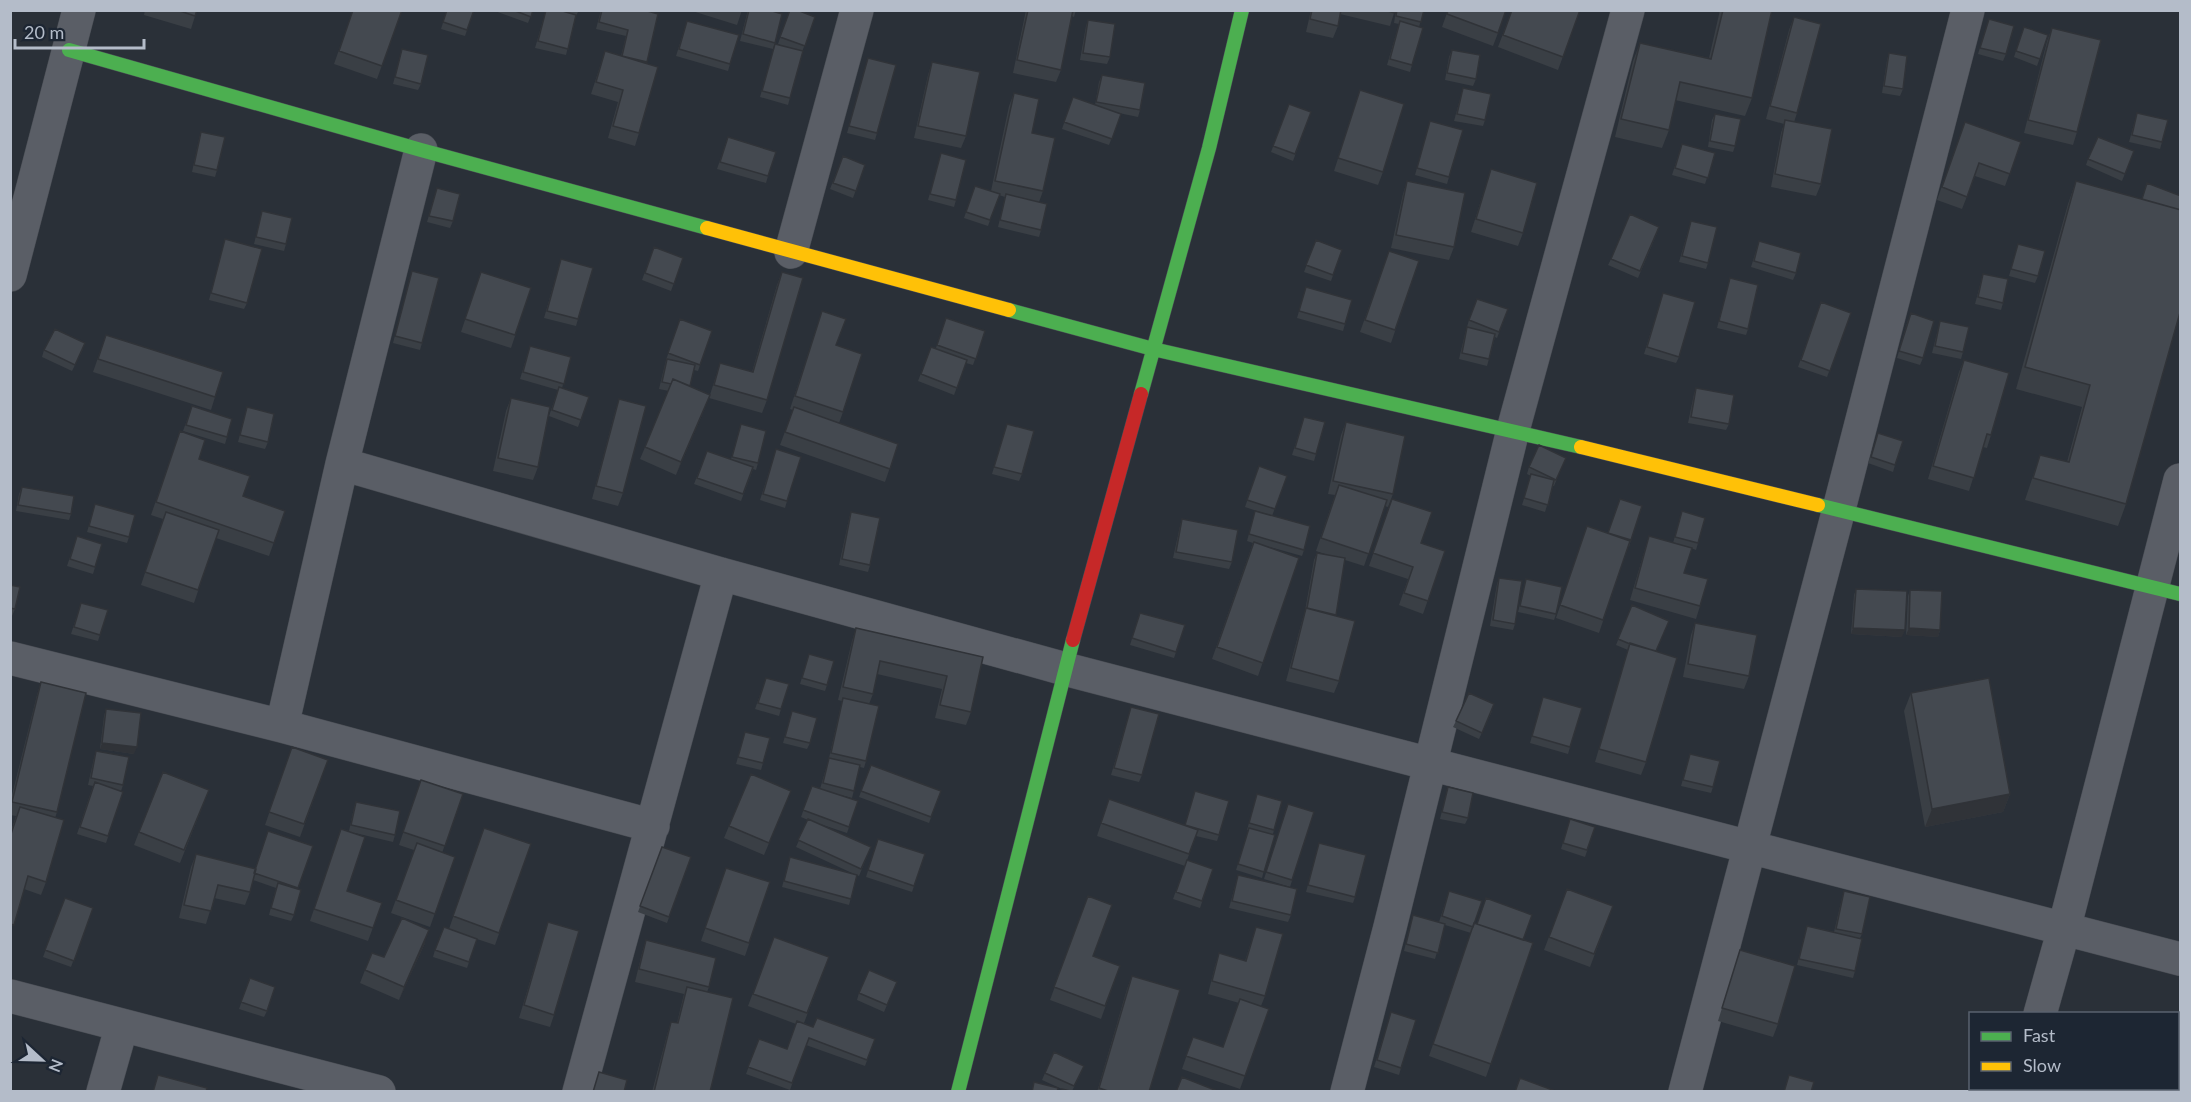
<svg xmlns="http://www.w3.org/2000/svg" width="2191" height="1102" viewBox="0 0 2191 1102" font-family="Lato,sans-serif">
<rect width="100%" height="100%" fill="#2a3038"/>
<g fill="none" stroke-linecap="round" stroke-linejoin="round">
<defs>
<path id="street" d="M791 252 857 10
M10 275 79 10
M342 464 721 574 1065 669 2180 959
M10 658 282 726 653 826
M282 726 342 464 421 150
M10 996 379 1092
M2040 1014 2064 929 2180 480
M103 1092 122 1025
M579 1092 721 574
M1347 1092 1390 927 1513 430 1628 10
M1685 1092 1839 509 1968 10
M2018 1092V1088"/>
<path id="fast" d="M69 50 421 150 707 228
M1009 310 1153 349 1581 447
M1141 394 1209 148 1242 10
M1818 505 2180 594
M958 1092 1073 640"/>
<path id="slow" d="M707 228 1009 310
M1581 447 1818 505"/>
<path id="jam" d="M1073 640 1141 394"/>
</defs>
<use href="#street" stroke="#484c53" stroke-width="34"/>
<use href="#fast" stroke="#484c53" stroke-width="15"/>
<use href="#slow" stroke="#484c53" stroke-width="15"/>
<use href="#jam" stroke="#484c53" stroke-width="15"/>
<use href="#street" stroke="#5a5e66" stroke-width="33"/>
<use href="#fast" stroke="#4caf50" stroke-width="14"/>
<use href="#slow" stroke="#ffc107" stroke-width="14"/>
<use href="#jam" stroke="#c62828" stroke-width="14"/>
</g>
<path fill="#3a3f45" d="M145 10H197L191 29 144 15Z
M353 10H402L377 79 334 64Z
M447 10H474L465 36 441 29Z
M492 10H533L528 23Z
M546 10H579L575 18 566 55 535 48Z
M601 10H644L658 14 646 63 639 133 635 146 608 138 618 102 591 94 605 51 621 56 626 36 596 29Z
M689 10H742L737 25Z
M748 10H769L775 43 773 49 740 41Z
M790 10 815 17 802 52 788 105 760 97 775 44 788 48 778 44Z
M1026 10H1076L1074 17 1072 16 1061 70 1056 82 1013 73Z
M1311 10H1395L1390 26 1340 14 1338 26 1333 38 1306 32Z
M1396 10H1424L1419 27 1412 65 1410 72 1387 65 1399 24 1394 23Z
M1448 10 1498 33 1493 46 1442 27Z
M1512 10H1580L1558 70 1498 47Z
M1720 10H1772L1752 98 1745 116 1675 100 1669 130 1662 148 1615 137 1633 61 1640 43 1709 58Z
M1794 17 1797 113 1794 122 1821 184 1816 196 1771 187 1781 133 1784 124 1766 119 1789 30Z
M1088 20 1110 57 1107 64 1080 60 1086 26Z
M687 21 730 64 728 71 676 56Z
M1987 25 2006 54 2003 61 1978 54Z
M2024 27 2048 35 2037 66 2014 57Z
M2052 28 2077 132 2073 145 2024 133 2047 41Z
M402 49 421 84 418 90 393 84Z
M1452 50 1476 79 1473 86 1445 80 1449 57Z
M1889 53 1903 89 1900 96 1882 93 1887 60Z
M868 58 877 133 875 140 847 133Z
M932 62 966 136 961 148 914 138 928 75Z
M1102 75 1140 110 1138 117 1114 112 1121 114 1109 145 1062 129 1073 97 1095 105 1099 82Z
M1463 88 1485 120 1483 126 1454 121Z
M1360 90 1383 172 1378 185 1334 171Z
M1014 93 1032 133 1043 191 1039 202 1041 230 1039 237 998 227 1005 197 999 195 988 226 964 218 975 186 991 191 1009 106Z
M1289 104 1311 112 1293 161 1271 152Z
M2137 113 2162 142 2160 149 2129 142Z
M1715 114 1735 146 1733 152 1708 147 1712 120Z
M1430 121 1449 177 1447 184 1415 175Z
M1965 122 2021 142 2005 186 1975 176 1962 209 1937 200Z
M201 132 217 170 215 177 192 172 199 139Z
M728 137 768 176 766 183 717 169Z
M1682 144 1715 153 1705 184 1672 175Z
M2134 151 2122 181 2086 165 2088 159Z
M941 153 956 200 954 207 928 200Z
M843 156 865 165 853 198 830 189Z
M1491 169 1523 233 1518 246 1471 232Z
M1407 181 1454 247 1449 260 1391 248 1403 194Z
M2076 181 2126 504 2118 526 2025 500 2040 455 2067 462 2082 407 2016 389 2068 204Z
M437 188 453 221 450 228 427 222Z
M262 211 286 244 284 251 254 244Z
M1691 221 1708 263 1706 269 1679 262Z
M1657 233 1638 278 1608 265 1611 259Z
M225 239 247 303 244 309 209 300Z
M1316 240 1342 250 1331 281 1304 272Z
M1759 241 1796 273 1793 280 1751 267Z
M2018 244 2038 276 2035 283 2009 276Z
M654 247 683 258 671 291 642 280Z
M1389 251 1419 261 1391 343 1360 332Z
M561 259 578 319 576 326 544 318Z
M412 271 422 343 420 350 393 343Z
M481 272 531 288 511 348 461 332Z
M782 272 767 400 762 413 709 398 720 363 752 372 777 285Z
M1983 274 2003 303 2001 310 1975 304Z
M1730 278 1748 329 1746 335 1717 328Z
M1306 287 1345 324 1343 331 1297 318Z
M1663 293 1679 357 1676 363 1644 354Z
M1821 302 1851 313 1827 377 1798 367Z
M1508 309 1497 338 1495 337 1487 366 1459 359 1465 334 1469 320Z
M822 311 836 345 843 412 839 423 898 444 885 482 780 445 793 410 790 409Z
M946 318 985 331 973 365 966 363 954 395 918 381 931 347 936 348Z
M680 319 712 331 698 371 694 370 690 386 705 408 676 475 640 459 669 391 659 389 666 360Z
M1908 320 1923 358 1920 365 1897 358Z
M1940 321 1963 352 1961 359 1932 353Z
M106 335 215 397 211 410 93 372Z
M530 346 571 357 562 388 589 397 578 427 549 416 558 390 520 379Z
M83 349 72 371 42 357 44 350Z
M1964 360 1991 435 1987 448 1983 447 1969 491 1928 479 1959 372Z
M1696 388 1729 424 1726 430 1688 423 1694 394Z
M511 398 538 467 533 480 493 471 506 411Z
M619 399 623 493 618 506 592 499 615 412Z
M192 406 227 437 225 444 183 431Z
M247 407 268 442 265 449 238 442Z
M1304 417 1316 454 1314 461 1292 455Z
M1346 422 1393 494 1388 507 1385 506 1364 566 1345 560 1335 616 1339 681 1334 693 1286 681 1302 621 1305 611 1314 560 1317 553 1331 556 1316 551 1335 495 1328 494 1341 435Z
M741 424 758 463 756 470 753 469 741 501 694 484 707 451 731 459Z
M1005 430 1022 474 1019 481 992 474Z
M180 431 199 459 243 496 285 511 269 556 216 538 194 603 141 585 163 519 151 515Z
M1878 433 1895 465 1893 472 1868 463Z
M774 456 787 501 785 508 760 500Z
M1563 464 1554 486H1553L1545 512 1522 505 1531 476 1527 474 1529 467Z
M1259 466 1287 476 1272 516 1245 507Z
M22 487 71 514 69 520 16 511 19 494Z
M1392 499 1421 543 1445 551 1423 614 1399 605 1408 579 1369 566Z
M1620 499 1631 540 1629 547H1628L1599 633 1556 618 1587 526 1608 533Z
M95 504 129 537 127 543 87 532Z
M1255 511 1304 550 1302 556 1266 546 1299 558 1258 676 1212 659 1253 543 1247 541Z
M1682 511 1698 543 1696 550 1691 548 1684 573 1700 606 1696 619 1630 600 1645 549 1649 536 1673 543Z
M851 512 870 565 868 572 839 565 849 519Z
M1182 519 1232 562 1229 569 1173 558 1180 526Z
M77 536 102 544 93 574 67 566Z
M1499 578 1515 624 1513 630 1490 626 1497 584Z
M1526 579 1556 614 1554 620 1518 612Z
M10 585 15 609 12 616 10 615Z
M1856 589 1902 637 1851 634 1854 595Z
M1910 590 1940 630 1938 637 1906 635 1908 596Z
M81 603 108 610 98 641 71 634Z
M1632 605 1646 762 1641 775 1595 762 1628 650 1616 645Z
M1140 613 1185 625 1174 658 1130 645Z
M1695 623 1749 676 1744 689 1683 677 1691 635Z
M856 628 983 657 971 712 966 725 935 718 942 689 877 674 873 694 869 704 866 761 864 768 860 767 852 798 833 793 858 801 847 833 820 824 871 847 859 876 857 875 849 905 782 887 790 857 854 874 796 847 808 820 801 817 812 786 820 789 829 758 842 701 838 700 852 641Z
M809 654 827 685 825 691 800 684Z
M766 678 781 709 779 716 755 709Z
M41 682 57 812 55 818 46 882 41 895 24 889 10 933V834L16 816 10 815V803L37 695Z
M1911 693 2010 794 2003 812 1925 827 1904 711Z
M1543 697 1570 747 1568 754 1530 743Z
M1131 707 1142 775 1139 782 1111 775Z
M106 709 134 754 100 749 104 716Z
M792 711 810 743 807 749 783 743Z
M1492 711 1479 739 1453 727 1456 721Z
M745 732 763 763 761 770 736 764Z
M292 747 328 760 300 837 265 825Z
M96 751 123 785 121 791 123 792 106 843 77 834 93 786 88 785 94 758Z
M1690 754 1713 787 1711 793 1681 786Z
M871 765 941 791 929 823 859 797Z
M421 780 463 794 442 853 455 857 430 927 391 913 414 850 399 845Z
M1448 787 1468 818 1465 824 1440 819Z
M209 790 180 863 134 845 139 832Z
M791 791 764 855 724 838 729 826Z
M1195 791 1219 835 1217 841 1196 836 1187 860 1213 869 1200 908 1173 899 1185 866 1097 836 1109 799 1185 825Z
M1257 794 1274 830 1262 878 1236 870 1249 830H1247Z
M356 802 395 835 393 842 355 833 347 891 382 903 368 941 310 921 341 829 349 831 354 808Z
M1288 804 1314 812 1290 887 1264 879Z
M1570 819 1595 827 1585 857 1561 849Z
M484 828 531 844 495 945 477 939 467 968 433 957 435 950 449 929Z
M878 839 914 886 912 892 866 877Z
M1319 843 1355 897 1353 903 1306 892Z
M313 846 298 889 294 915 291 921 269 915 276 888 253 880 250 892 245 905 214 898 206 924 179 918 191 867 196 854 255 869Z
M662 847 691 857 667 923 638 912Z
M726 868 770 882 745 956 701 941Z
M1238 875 1291 915 1288 922 1229 908Z
M1567 889 1613 906 1590 967 1544 950Z
M1449 891 1475 923 1533 943 1486 1077 1429 1056 1471 933 1445 925 1435 959 1404 951 1413 915 1439 922Z
M1844 891 1862 934 1860 938 1855 971 1853 978 1797 965 1807 926 1834 932 1842 898Z
M1088 896 1093 956 1120 966 1101 1019 1050 1000Z
M65 898 93 908 71 967 43 957Z
M548 922 554 1015 550 1027 519 1018 544 935Z
M1256 927 1265 996 1261 1006 1269 1009 1240 1089 1182 1069 1193 1037 1223 1047 1239 1003 1208 994 1215 966 1219 953 1245 961Z
M774 937 829 957 804 1023 813 1027 875 1039 865 1066 806 1045 790 1090 746 1074 759 1039 787 1049 796 1024 748 1006Z
M646 940 709 987 707 992 710 1092H652L667 1035 671 1022 677 1023 684 994 635 982 642 953Z
M425 943 399 1000 360 983 365 970 384 957Z
M1740 950 1778 1024 1773 1037 1718 1021Z
M1132 976 1149 1092H1097L1127 989Z
M250 978 267 1011 264 1017 239 1009Z
M894 989 884 1012 857 1000 859 993Z
M1389 1019 1401 1068 1399 1075 1374 1067Z
M1045 1073H1081L1072 1091 1062 1089 1042 1080Z"/>
<path fill="#303338" d="M710 395 705 408 676 475 681 462Z
M1853 628 1905 630 1902 637 1851 634Z
M1909 628 1940 630 1938 637 1906 635Z
M102 743 137 747 134 754 100 749Z
M2010 794 2003 812 1925 827 1932 809Z
M429 930 425 943 399 1000 404 987Z"/>
<path fill="#444950" stroke="#303338" stroke-width="1.5" d="M177 10H197L195 16Z
M353 10H402L382 66 339 51Z
M447 10H474L467 30 443 22Z
M513 10H533L531 17Z
M546 10H559L576 15 568 49 538 41Z
M602 10H644L658 14 647 62 622 56 628 30 599 22Z
M749 10H769L782 14 775 43 743 34Z
M790 10H797L815 17 805 46 780 37Z
M1028 10H1073L1061 70 1017 60Z
M1312 10H1341L1338 26 1310 19Z
M1384 10H1395V13Z
M1397 10H1424L1421 22 1396 16Z
M1448 10H1506L1498 33 1447 14Z
M1512 10H1580L1563 57 1503 35Z
M1723 10H1772L1752 98 1680 82 1669 130 1621 119 1640 43 1711 59Z
M1794 17 1821 24 1797 113 1770 106Z
M1989 19 2014 26 2006 54 1980 48Z
M1088 20 1115 24 1110 57 1083 53Z
M687 21 739 35 730 64 679 49Z
M1400 21 1423 28 1412 65 1390 59Z
M2024 27 2048 35 2040 59 2016 51Z
M2052 28 2101 40 2077 132 2028 120Z
M775 44 803 51 790 98 762 91Z
M402 49 428 55 421 84 395 77Z
M1452 50 1480 55 1476 79 1447 73Z
M605 51 658 67 639 133 613 126 623 90 596 82Z
M1889 53 1907 56 1903 89 1884 86Z
M868 58 896 65 877 133 849 126Z
M932 62 980 72 966 136 918 126Z
M1102 75 1145 83 1140 110 1096 102Z
M1463 88 1491 94 1485 120 1457 114Z
M1360 90 1404 104 1383 172 1338 158Z
M1014 93 1039 99 1032 133 1055 138 1043 191 995 181Z
M1073 97 1121 114 1112 139 1064 122Z
M1289 104 1311 112 1295 154 1273 146Z
M2137 113 2168 120 2162 142 2132 135Z
M1715 114 1741 119 1735 146 1710 141Z
M1785 120 1832 129 1821 184 1775 174Z
M1430 121 1463 130 1449 177 1417 168Z
M1965 122 2021 142 2010 174 1979 163 1967 197 1942 187Z
M201 132 225 137 217 170 194 165Z
M728 137 776 152 768 176 720 162Z
M2098 137 2134 151 2125 174 2088 159Z
M1682 144 1715 153 1708 178 1675 168Z
M941 153 966 160 956 200 930 194Z
M843 156 865 165 856 191 833 183Z
M1491 169 1537 183 1523 233 1476 219Z
M1407 181 1465 193 1454 247 1396 235Z
M2076 181 2181 210V309L2126 504 2033 478 2040 455 2069 462 2090 385 2025 367Z
M2147 183 2181 196V210L2142 199Z
M975 186 1000 194 990 220 966 212Z
M437 188 460 194 453 221 429 216Z
M1006 194 1047 204 1041 230 1000 220Z
M262 211 292 218 286 244 256 237Z
M1630 214 1659 227 1640 271 1611 259Z
M1691 221 1717 227 1708 263 1682 256Z
M225 239 262 249 247 303 211 293Z
M1316 240 1342 250 1333 275 1306 265Z
M1759 241 1801 253 1796 273 1754 261Z
M2018 244 2045 251 2038 276 2011 269Z
M654 247 683 258 674 284 645 273Z
M1389 251 1419 261 1395 330 1365 320Z
M561 259 593 268 578 319 547 311Z
M412 271 439 278 422 343 395 336Z
M481 272 531 288 515 335 465 319Z
M782 272 803 278 767 400 714 385 720 363 753 372Z
M1983 274 2008 279 2003 303 1978 297Z
M1730 278 1758 285 1748 329 1719 321Z
M1306 287 1352 300 1345 324 1299 311Z
M1663 293 1695 302 1679 357 1647 347Z
M1477 299 1508 309 1499 332 1469 320Z
M1821 302 1851 313 1830 371 1801 360Z
M822 311 846 319 836 345 862 354 843 412 795 396Z
M1911 313 1934 321 1923 358 1899 351Z
M946 318 985 331 976 359 937 345Z
M680 319 712 331 700 365 668 353Z
M1940 321 1969 327 1963 352 1935 346Z
M1467 327 1495 334 1489 359 1462 353Z
M55 329 85 343 75 365 44 350Z
M106 335 223 372 215 397 98 359Z
M530 346 571 357 564 384 523 372Z
M931 347 967 360 957 388 921 374Z
M667 359 695 365 690 386 673 379 671 384 662 382Z
M1964 360 2009 373 1991 435 1987 434 1974 478 1933 466Z
M673 379 710 395 681 462 645 447Z
M559 387 589 397 581 420 552 410Z
M1696 388 1734 395 1729 424 1691 417Z
M511 398 550 407 538 467 498 458Z
M619 399 646 406 623 493 596 486Z
M192 406 232 419 227 437 186 425Z
M247 407 274 414 268 442 240 435Z
M794 407 898 444 890 469 785 432Z
M1304 417 1325 422 1316 454 1295 448Z
M1346 422 1405 436 1393 494 1333 481Z
M741 424 766 431 758 463 732 457Z
M1007 424 1034 431 1022 474 994 467Z
M180 431 205 440 199 459 250 476 243 496 285 511 274 543 156 502Z
M1878 433 1903 441 1895 465 1871 457Z
M1539 445 1566 458 1556 480 1529 467Z
M776 449 801 457 787 501 763 494Z
M707 451 753 467 743 494 697 478Z
M1259 466 1287 476 1275 509 1247 500Z
M1531 474 1554 480 1548 505 1524 498Z
M1339 485 1387 500 1369 554 1321 538Z
M22 487 74 496 71 514 18 505Z
M1392 499 1432 512 1421 543 1445 551 1428 601 1404 593 1413 567 1373 553Z
M1620 499 1642 506 1631 540 1608 533Z
M95 504 135 515 129 537 89 526Z
M1255 511 1310 526 1304 550 1249 534Z
M1682 511 1705 518 1698 543 1675 537Z
M166 512 219 530 198 590 145 572Z
M851 512 880 518 870 565 842 559Z
M1182 519 1238 530 1232 562 1176 552Z
M1587 526 1630 541 1603 620 1560 605Z
M77 536 102 544 95 567 70 559Z
M1649 536 1692 548 1684 573 1708 579 1700 606 1635 588Z
M1254 542 1299 558 1263 663 1217 647Z
M1317 553 1345 558 1336 615 1307 608Z
M1499 578 1522 581 1515 624 1493 620Z
M1526 579 1562 587 1556 614 1520 606Z
M10 585 20 587 15 609 10 608Z
M1856 589 1907 591 1905 630 1853 628Z
M1910 590 1942 591 1940 630 1909 628Z
M81 603 108 610 100 635 74 627Z
M1632 605 1669 621 1656 651 1630 644 1618 639Z
M1306 608 1355 621 1339 681 1291 668Z
M1140 613 1185 625 1176 652 1132 638Z
M1695 623 1757 635 1749 676 1688 664Z
M856 628 983 657 971 712 940 705 947 676 880 661 873 694 843 687Z
M1630 643 1677 658 1646 762 1599 749Z
M809 654 834 661 827 685 802 678Z
M766 678 789 684 781 709 758 703Z
M1989 678 2010 794 1932 809 1911 693Z
M41 682 86 693 57 812 12 802Z
M1469 693 1494 704 1482 733 1456 721Z
M1543 697 1582 708 1570 747 1532 736Z
M843 698 879 706 866 761 831 753Z
M1131 707 1159 714 1142 775 1114 768Z
M106 709 141 713 137 747 102 743Z
M792 711 817 718 810 743 785 737Z
M745 732 770 738 763 763 738 757Z
M292 747 328 760 304 824 269 812Z
M96 751 129 757 123 785 91 778Z
M1690 754 1720 761 1713 787 1683 780Z
M829 758 860 765 854 791 823 783Z
M871 765 941 791 931 817 861 791Z
M163 772 209 790 184 850 139 832Z
M751 774 791 791 769 843 729 826Z
M421 780 463 794 445 846 403 832Z
M95 782 123 792 108 836 80 827Z
M812 786 858 801 849 827 803 810Z
M1448 787 1473 793 1468 818 1442 812Z
M1195 791 1229 801 1219 835 1185 825Z
M1257 794 1282 801 1274 830 1249 823Z
M1109 799 1198 830 1189 854 1101 823Z
M356 802 400 811 395 835 351 825Z
M1288 804 1314 812 1292 880 1266 872Z
M20 807 64 820 46 882 28 876 14 925 10 924V837Z
M808 819 871 847 861 869 798 840Z
M1570 819 1595 827 1587 850 1563 843Z
M484 828 531 844 499 933 453 916Z
M1249 828 1275 835 1264 872 1238 864Z
M341 829 365 837 347 891 382 903 373 928 314 909Z
M268 831 313 846 298 888 254 873Z
M878 839 925 854 914 886 868 870Z
M417 843 455 857 435 914 396 900Z
M1319 843 1366 855 1355 897 1308 885Z
M662 847 691 857 669 917 640 906Z
M196 854 256 869 250 892 218 885 211 911 184 905Z
M790 857 857 875 851 899 784 881Z
M1187 860 1213 869 1202 901 1176 892Z
M726 868 770 882 749 943 705 928Z
M1238 875 1297 889 1291 915 1232 901Z
M278 883 301 890 294 915 271 908Z
M1567 889 1613 906 1594 954 1549 937Z
M1449 891 1482 901 1473 927 1442 916Z
M1844 891 1870 897 1862 934 1836 929Z
M1088 896 1112 905 1093 956 1120 966 1105 1006 1054 987Z
M65 898 93 908 74 961 45 950Z
M1486 898 1532 915 1523 940 1477 924Z
M1413 915 1445 924 1438 953 1406 944Z
M402 918 429 930 404 987 365 970 372 953 384 957Z
M548 922 579 931 554 1015 524 1005Z
M1474 923 1533 943 1491 1064 1433 1044Z
M1807 926 1862 939 1855 971 1799 959Z
M444 927 477 939 469 962 435 950Z
M1256 927 1283 934 1265 996 1212 981 1219 953 1246 961Z
M774 937 829 957 807 1013 753 994Z
M646 940 716 958 709 987 639 969Z
M1740 950 1795 966 1778 1024 1722 1008Z
M869 970 897 982 887 1005 859 993Z
M1132 976 1180 990 1149 1092H1111L1099 1088Z
M250 978 275 987 267 1011 241 1002Z
M687 987 733 998 710 1092H654L671 1022 678 1023Z
M1240 999 1269 1009 1245 1076 1186 1056 1193 1037 1223 1047Z
M1391 1012 1416 1020 1401 1068 1377 1060Z
M817 1018 875 1039 867 1060 809 1038 792 1083 748 1067 759 1039 787 1049 797 1021 813 1027Z
M1054 1052 1084 1066 1074 1086 1045 1073Z
M599 1072 627 1080 624 1092H593Z
M158 1075 207 1088 206 1092H153Z
M1789 1075 1814 1082 1811 1092H1784Z
M1182 1077 1220 1092H1176Z
M1520 1078 1558 1092H1515Z
M1034 1082 1058 1088 1057 1092H1032Z
M1062 1089 1074 1092H1062Z
M2084 1089H2122L2121 1092H2083Z"/>
<rect width="2191" height="1102" fill="none" stroke="#b4bcc9" stroke-width="24"/>
<rect x="1969" y="1012" width="210" height="78" fill="#1d2633" stroke="#59626f" stroke-width="1.5"/>
<rect x="1981" y="1032" width="30" height="9" fill="#4caf50" stroke="#59626f" stroke-width="1.5"/>
<text x="2023" y="1042" font-size="18" fill="#b4bcc9">Fast</text>
<rect x="1981" y="1062" width="30" height="9" fill="#ffc107" stroke="#59626f" stroke-width="1.5"/>
<text x="2023" y="1072" font-size="18" fill="#b4bcc9">Slow</text>
<g transform="translate(42 1060) rotate(112)" stroke="#1d2633" stroke-width="4.5" paint-order="stroke">
<path d="M0-4.5L10 22L0 15L-10 22Z" fill="#b4bcc9"/>
<text y="-9" font-size="16" font-weight="bold" text-anchor="middle" fill="#b4bcc9">N</text>
</g>
<path d="M15 39v9h129v-9" fill="none" stroke="#b4bcc9" stroke-width="3"/>
<text x="24" y="39" font-size="18" fill="#b4bcc9" stroke="#1d2633" stroke-width="4.5" paint-order="stroke">20 m</text>
</svg>
